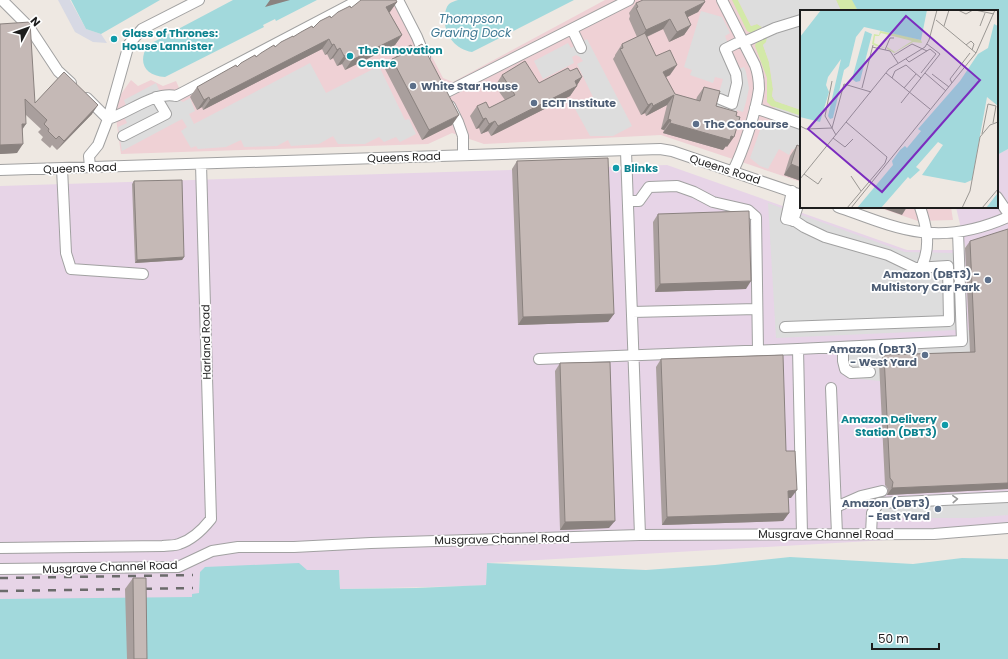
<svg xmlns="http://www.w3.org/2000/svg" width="1008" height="659" viewBox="0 0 1008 659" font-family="Poppins,sans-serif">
<rect width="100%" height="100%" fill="#eee8e2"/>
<path fill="#efd1d5" d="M403 0 443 78 453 82 605 0H849L854 11H801V182L661 135 484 144 452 133 428 144 121 154 114 104 131 80 138 86 151 80 163 86 176 81 180 90Z
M877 207H951L953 220 918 221Z"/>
<path fill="#e7d4e7" d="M1008 149V533L487 563 486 585 470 586 340 589 339 570 200 572 199 593 192 597 0 659V186L667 165 907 250H966L956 207H997V155Z"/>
<path fill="#d3e9a8" d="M732 0H738L751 26 757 24 762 27 751 33 747 31Z
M836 0H853L858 11H841Z
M767 37V42L763 45 769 62 773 89 772 96 775 101 801 110V116L771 106 767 102V78L755 46 756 43Z"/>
<path fill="#ddd" d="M738 0H836L841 11H801V110L775 101 772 96 773 89 769 62 763 45 766 42 767 37 762 27 757 24 751 26Z
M701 11 722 17 730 33 725 36 738 69 744 67 746 72 749 88 746 102 743 112 737 110 734 117 714 110 723 79 715 77 713 83 690 75 692 70 684 67Z
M587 39 632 126 613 136H590L574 107 593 97 577 64 583 61 580 57 576 55 572 57 574 63 543 79 534 61 568 43 571 48Z
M310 63 326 93 379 66 405 120 409 119 416 134 400 142 396 137 384 142 379 137 365 144H338L333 136 319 144 291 146 288 140 277 146 244 147 241 140 226 147 198 149 196 146 191 148 181 131 187 127 182 119 122 151 118 127 127 123 121 110 126 106 124 100 156 83 159 90 183 102 190 98 195 111 189 114 194 124Z
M775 107 801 116V152L792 149 789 155 779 149 768 169 760 166 750 158 763 122H770Z
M768 203 905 252 954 253 957 330 776 338Z
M1008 329V376L880 381 851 378 844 372 843 347 966 343 967 330Z
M1008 492V515L971 518H868L870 503 890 499Z"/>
<path fill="#d7d9e4" d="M58 0H70L86 29 101 34 107 43 93 42 75 32Z"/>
<path fill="#a2d9dc" d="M71 0H160L101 34 86 29Z
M233 0H317L276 21 275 19 263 25 264 27 165 77C145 76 137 62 148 45Z
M458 0H574L472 52C455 49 443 34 445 16 445 12 446 7 449 4 451 2 455 1 458 0Z
M852 0H1008V149L997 155V11H858Z
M790 557 913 564 962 558 1008 559V659H0V599L192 597V594L199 593 200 572 205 567 299 563 307 570H339L340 589 416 588 486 585 487 563 646 570 715 565Z"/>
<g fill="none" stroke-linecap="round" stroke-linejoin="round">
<defs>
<path id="minor" d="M2 0 29 27 58 71 71 83
M398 0 417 37 425 57
M722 0 755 65C758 73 759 81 759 89 756 112 743 151 733 171
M572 29 581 48
M744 42 775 28 801 20
M443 94 629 0
M87 98 108 119 129 44 142 29 199 0
M720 99 732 104 737 83 736 74 725 49 743 40
M450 106 458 122 463 136V155
M755 108 801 124
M123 136 166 114 156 97
M626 151 640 535
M90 167 89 156 98 145 108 119C129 113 154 91 176 96L359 0
M62 168 66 253 71 269 143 274
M0 170 660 149 672 151 801 195
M997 197 1008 213
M628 201H639L649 187 677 186 694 192 713 202 748 210 756 217 758 350
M838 207C864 216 894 229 921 232 951 236 981 229 1008 217
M920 207C926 225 931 244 923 263
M793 221 801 196
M632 312 757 309
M785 327 949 321 948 266 915 268 888 255 825 237 804 227 795 221 786 219 792 191
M843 347V361L845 369 851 373 870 372
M798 349 802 534
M539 359 798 349 962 341 958 232
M831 388 837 534
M836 507 861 496 882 491
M871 534 872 513 879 503 1008 497
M0 548 163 546C168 545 174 546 179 544 192 540 203 529 211 519L201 164
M0 569 178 567 212 551 238 547H294L371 543 640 535 934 534 1008 528"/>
</defs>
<use href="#minor" stroke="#a1a1a1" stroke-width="12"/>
<use href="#minor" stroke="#fff" stroke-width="10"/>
<path stroke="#6b6b6b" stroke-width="2.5" stroke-dasharray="8 8" stroke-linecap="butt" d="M0 578 193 575
M0 591 193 588"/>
</g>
<path fill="#a99f9d" d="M397 2 389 12 402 35 395 45 345 70 342 64 337 66 333 58 330 60 327 54 325 55 322 49 203 110 202 107 197 110 190 97 197 87 351 8Z
M705 2 698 12 687 17 691 25 684 35 669 42 663 29 647 37 656 56 670 75 666 77 675 94 696 100 697 97 704 87 716 106 727 147 726 146 723 150 663 133 664 130 661 129 667 105 646 116 645 113 641 115 613 59 615 56V55L622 44 637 37 629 19 630 16 629 13 636 3Z
M0 24 35 103 92 114 57 150 52 145 50 148 41 140 43 137 38 132 41 129 26 115 17 153 0 154Z
M399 51 452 125 422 140 385 69 392 59 395 58Z
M570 71 582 77 570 96 491 136 488 131 481 134 479 128 476 129 470 116 477 106 489 108 505 100 495 86 502 75 539 83Z
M797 145 801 147V181L784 175 790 156Z
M517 161 614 314 608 322 518 325 512 169Z
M134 181 184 257 182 260 135 263 132 184Z
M658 214 746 289 655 292 653 222Z
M970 241 1008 489 887 495 888 489 885 485 879 362 884 355 970 352 965 248Z
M661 359 786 451 791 498H788L789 513 783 521 662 525 656 367Z
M560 363 609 528 560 530 555 371Z
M133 578 147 659H127L125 589Z"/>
<path fill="#8a827f" d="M270 0H290L265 7Z
M397 2 390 12 379 17 386 7Z
M705 2 698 12 678 22 685 12Z
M670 19 663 29 639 40 646 30Z
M691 25 684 35 669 42 677 32Z
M402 35 395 45 345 70 352 60Z
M329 39 322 49 203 110 210 100Z
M334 44 327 54 325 55 332 45Z
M340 48 333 58 330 60 337 50Z
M349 54 342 64 337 66 344 56Z
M677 65 670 75 656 82 663 72Z
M582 77 576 87 577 86 570 96 491 136 498 126 575 81Z
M674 95 667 105 646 116 653 106Z
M209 97 202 107 197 110 204 100Z
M652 103 645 113 641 115 648 105Z
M98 105 92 114 57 150 64 141Z
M459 115 452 125 422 140 429 130Z
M486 118 479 128 476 129 483 119Z
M668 119 671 120 664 130 661 129Z
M495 121 488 131 481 134 489 124Z
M670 123 731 136 734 137 727 147 726 146 723 150 663 133Z
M22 124H26L20 133Z
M23 144 17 153 0 154V145Z
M791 164 801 168V181L784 175Z
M879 207H907L902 215Z
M184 257 182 260 135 263 137 260Z
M751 281 746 289 655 292 660 284Z
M614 314 608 322 518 325 523 317Z
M1008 483V489L887 495 892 488Z
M797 490 791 498H782L788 491Z
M789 513 783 521 662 525 667 517Z
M615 521 609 528 560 530 565 522Z"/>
<path fill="#c5b9b6" stroke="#8a827f" d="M361 0H396L397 2 386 7 402 35 352 60 349 54 344 56 340 48 337 50 334 44 332 45 329 39 210 100 209 97 204 100 197 87 236 65 237 67 241 63 255 55 256 57 261 53 274 45 275 47 281 42 293 36V37L301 32 312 26 313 28 320 21 330 16 331 18 338 12 350 6 351 8Z
M643 0H704L705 2 685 12 691 25 677 32 670 19 646 30 636 8 638 7 636 3Z
M30 22 35 103 64 72 98 105 64 141 59 136 56 139 48 131 49 129 44 124 47 120 25 99 26 124H22L23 144 0 145V24Z
M645 33 656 56 670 50 677 65 663 72 675 94 700 101 704 87 720 91 716 106 737 112 736 116 740 117 734 137 731 136 730 140 670 123 671 120 668 119 674 95 653 106 652 103 648 105 620 49 623 48 622 44Z
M422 44 459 115 429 130 392 59 401 55 399 51 411 45 413 49Z
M525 61 539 83 568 68 570 71 577 68 582 77 575 81 577 86 498 126 495 121 489 124 486 118 483 119 477 106 486 102 489 108 515 95 502 75Z
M797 145 801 147V168L791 164Z
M608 158 614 314 523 317 517 161Z
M182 180 184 257 137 260 134 181Z
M749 211 751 281 660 284 658 214Z
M1008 229V483L892 488 893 482 890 478 884 355 975 352 970 241Z
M783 355 786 451H795L797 490 788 491 789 513 667 517 661 359Z
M610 362 615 521 565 522 560 363Z
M133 578H146L147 659H134Z"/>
<defs><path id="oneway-chevron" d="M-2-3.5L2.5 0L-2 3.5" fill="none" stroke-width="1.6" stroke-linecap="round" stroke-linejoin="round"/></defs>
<use stroke="#999" href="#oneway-chevron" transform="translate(955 499) rotate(-3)"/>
<g fill="#0f9aa8" stroke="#fff" stroke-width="1.5">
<circle cx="114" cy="39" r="4"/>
<circle cx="350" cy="56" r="4"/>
<circle cx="616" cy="168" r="4"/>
<circle cx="945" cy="425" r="4"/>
</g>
<g fill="#5c6f8a" stroke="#fff" stroke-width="1.5">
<circle cx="413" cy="86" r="4"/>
<circle cx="534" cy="103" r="4"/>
<circle cx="696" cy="124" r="4"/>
<circle cx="988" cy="280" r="4"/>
<circle cx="925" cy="355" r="4"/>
<circle cx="938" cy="509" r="4"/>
</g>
<g text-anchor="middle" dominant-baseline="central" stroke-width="3.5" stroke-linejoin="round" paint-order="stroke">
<g font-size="11" font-weight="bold" fill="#0d838f" stroke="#fff" text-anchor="start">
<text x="122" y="33">Glass of Thrones:<tspan x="122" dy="13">House Lannister</tspan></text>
<text x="358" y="50">The Innovation<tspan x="358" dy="13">Centre</tspan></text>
<text x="624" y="168">Blinks</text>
<text x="937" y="419" text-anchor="end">Amazon Delivery<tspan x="937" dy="13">Station (DBT3)</tspan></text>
</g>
<g font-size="11" font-weight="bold" fill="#4e5e75" stroke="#fff" text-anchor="start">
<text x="421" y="86">White Star House</text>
<text x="542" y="103">ECIT Institute</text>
<text x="704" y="124">The Concourse</text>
<text x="980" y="274" text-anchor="end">Amazon (DBT3) -<tspan x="980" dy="13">Multistory Car Park</tspan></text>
<text x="917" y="349" text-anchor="end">Amazon (DBT3)<tspan x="917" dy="13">- West Yard</tspan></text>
<text x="930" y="503" text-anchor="end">Amazon (DBT3)<tspan x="930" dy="13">- East Yard</tspan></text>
</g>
<g font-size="11" fill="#1d1d1d" stroke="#fff">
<text transform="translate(404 157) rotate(-2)">Queens Road</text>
<text transform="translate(80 168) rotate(-2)">Queens Road</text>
<text transform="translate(725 169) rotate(18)">Queens Road</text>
<text transform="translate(206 342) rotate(-91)">Harland Road</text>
<text x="826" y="534">Musgrave Channel Road</text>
<text transform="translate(502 539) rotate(-1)">Musgrave Channel Road</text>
<text transform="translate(110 567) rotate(-2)">Musgrave Channel Road</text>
</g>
<g font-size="12" font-style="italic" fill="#417a94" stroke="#fff">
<text x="471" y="18">Thompson<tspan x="471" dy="14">Graving Dock</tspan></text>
</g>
</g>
<g transform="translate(800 10)">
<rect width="198" height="198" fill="#eee8e2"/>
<path d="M80 21 102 25 121 30 122 33 113 32 94 43 87 39V37L95 42 112 31 81 23 79 26H75L74 33 85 38 76 36 72 34 74 24 79 25Z" fill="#d3e9a8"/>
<path d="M21 0H127L121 30 64 17 56 27 49 56 44 60 33 108 30 109 28 106 41 49 28 67 26 75 29 82 20 112 0 107V27ZM194 14 198 16V96L187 87 172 170 165 173 122 165 143 135 138 132 116 157 120 160 110 169 108 167 81 198H57L93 155 92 151 100 140 105 136 107 138 121 121 118 119 160 71 178 44 188 38ZM65 21 72 24 60 71 56 72 52 69ZM198 183 197 198H186L197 184Z" fill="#a2d9dc"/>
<path fill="none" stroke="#9a9793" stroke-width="1" d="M158 0 166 4 173 0M175 0 194 4M136 10 176 43M144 16 149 0M180 16 185 3M166 35 171 31 174 34 172 40M72 37 90 41 98 53M85 40 90 28H94M94 45 112 34 127 41M106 49 109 52 130 39 136 44 121 63M86 63 130 99M125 63 146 81M132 64 149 77M92 68 95 61 106 55 121 68M152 73 150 69 170 43M62 78 73 35M104 78 116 64M101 93 140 44 127 34M46 112 87 147 85 153 47 198M0 116 6 119 32 118 25 106 32 71M182 124 188 94 196 96 193 113M36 125 32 118 44 74 71 82M33 128 45 137 53 129M4 164 18 174 22 168M51 166 61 181M0 169 89 59 125 37 129 30 137 0M51 198 176 43 195 0M162 198 170 181 180 127 190 115 198 112M182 198 198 179"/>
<path fill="#7b2cbf" fill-opacity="0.15" stroke="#7b2cbf" stroke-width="2" d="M106 6 180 70 82 182 8 119Z"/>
<rect width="198" height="198" fill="none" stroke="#1d1d1d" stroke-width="2"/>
</g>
<g transform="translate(28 28) rotate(49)" stroke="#ffffff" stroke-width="3" paint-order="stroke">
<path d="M0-3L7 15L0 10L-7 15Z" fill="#1d1d1d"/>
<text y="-6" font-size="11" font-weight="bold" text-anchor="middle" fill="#1d1d1d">N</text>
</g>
<path d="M872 643v6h67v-6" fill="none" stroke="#1d1d1d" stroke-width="2"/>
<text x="878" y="643" font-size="12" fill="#1d1d1d" stroke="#ffffff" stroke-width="3" paint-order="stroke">50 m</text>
</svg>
